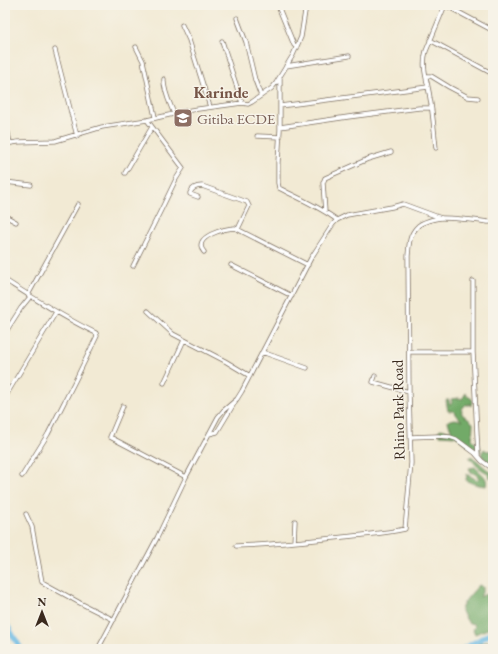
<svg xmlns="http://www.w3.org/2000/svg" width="498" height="654" viewBox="0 0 498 654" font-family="'EB Garamond',serif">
<rect width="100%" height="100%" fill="#f7f3e8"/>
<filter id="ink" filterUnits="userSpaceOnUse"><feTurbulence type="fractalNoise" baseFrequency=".025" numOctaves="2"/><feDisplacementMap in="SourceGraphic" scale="8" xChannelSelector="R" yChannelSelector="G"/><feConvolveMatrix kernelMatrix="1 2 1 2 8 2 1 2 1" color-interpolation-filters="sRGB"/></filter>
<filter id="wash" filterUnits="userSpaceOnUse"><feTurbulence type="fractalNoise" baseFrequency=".012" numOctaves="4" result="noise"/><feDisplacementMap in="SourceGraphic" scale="16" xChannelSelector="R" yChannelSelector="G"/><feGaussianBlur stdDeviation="0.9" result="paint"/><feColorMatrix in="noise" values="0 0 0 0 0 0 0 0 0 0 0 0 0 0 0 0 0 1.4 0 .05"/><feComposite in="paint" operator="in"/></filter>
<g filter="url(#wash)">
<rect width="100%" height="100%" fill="#f2ead4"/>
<path fill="#72aa68" stroke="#566a43" d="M466 393V395L472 399 473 402 471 406 470 403 468 406 467 404C463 407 461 409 462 414L473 423 472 439 480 447V452L468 445 456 436 440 435 438 432 440 429 451 431V429L449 425 448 421C454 418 457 419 462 421L453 411H448L446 400H449L450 405 452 403 451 399 459 398 462 399Z
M484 449 487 451 493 450V466L483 458 481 454Z
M471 456C479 461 484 468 492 473L493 477 490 478C488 472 483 471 478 467 474 464 474 460 469 458Z
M475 467C480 473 489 477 486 486 478 485 472 484 466 480L467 474 477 480 479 479 477 475 471 472 469 468Z
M479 585 483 587V590L480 597 486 594 488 596 486 599 487 601H489L492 597V591L493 590V627L475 634 473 630 475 626 473 623 469 624 461 610C464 600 472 593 479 585Z
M492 641H493V649H472L478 644Z"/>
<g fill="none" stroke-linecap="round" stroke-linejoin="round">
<path stroke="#69bae4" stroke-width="5.5" d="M5 622 21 649
M463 649 493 632"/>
</g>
</g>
<g filter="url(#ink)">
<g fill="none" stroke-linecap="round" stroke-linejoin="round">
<defs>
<path id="minor" d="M445 5 490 29
M278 6 294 45 297 48
M237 18 246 42 255 80 261 96
M182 25 189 40 210 107
M430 40 493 74
M222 41 242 103
M136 47 143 61 155 117
M55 50 77 136
M286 66 349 56
M426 76H431L449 87 468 97 478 98
M280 78V130L278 162V183L279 188 281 189C300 199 320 207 337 220
M164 79C163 90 170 103 174 114
M280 106 428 87
M5 123 6 124 10 143
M280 127 348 117 419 108H431
M257 136 280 137
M5 144 18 142 55 141 102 127 147 120 191 110 242 103 248 104 252 102 272 88 276 83 293 55 301 37 306 5
M436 148C434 131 433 114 430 98 428 82 421 67 426 51L445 5
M125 173 152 127
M5 182 31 185
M198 197 190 194V193C192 188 196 186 202 186L247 202 249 206 238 229
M325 212 323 183 325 178 368 159 391 152
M5 216 16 222
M204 252C191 237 225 228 235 228L308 265
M231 265 292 296
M133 266 161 210 176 179 183 168 147 120
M5 280C35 299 64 318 96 333L97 336 77 377 48 434 22 476
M28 295 78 204
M148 311 173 334 225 361 250 376
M5 333 21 308 30 297
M262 352 307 368
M409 352H473V281
M473 352 478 455
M375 376 373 382 409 392
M164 383 173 364 184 340
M5 397 56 312
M123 406 110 437 186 477
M209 434 217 432 235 402
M410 437 438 436 450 437 456 439 475 453 482 461 493 469
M26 514 32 527 42 582 80 603 114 620
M294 542 295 521
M236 546C275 545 314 540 353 536 371 534 388 533 405 529L411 463 409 392 408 256C409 245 409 235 417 227 421 222 436 218 442 218 458 218 473 220 489 222L493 221
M98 649 157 538 186 477 218 417 223 411 237 399 242 391 311 258 333 224 337 220 347 215 392 207 403 204 441 218"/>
</defs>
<use href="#minor" stroke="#7b6d5e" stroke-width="5"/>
<use href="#minor" stroke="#fff" stroke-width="3.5"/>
</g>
</g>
<defs>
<symbol id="school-square" viewBox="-11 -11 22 22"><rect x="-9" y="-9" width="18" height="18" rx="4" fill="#8d6e63" stroke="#f7f3e8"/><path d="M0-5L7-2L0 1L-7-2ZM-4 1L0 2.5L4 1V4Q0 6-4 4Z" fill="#fff"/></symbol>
</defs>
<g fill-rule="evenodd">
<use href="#school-square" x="172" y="107" width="22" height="22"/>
</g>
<g text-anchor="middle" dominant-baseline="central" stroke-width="3" stroke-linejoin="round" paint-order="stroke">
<g font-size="15" fill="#785e54" stroke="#f7f3e8" text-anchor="start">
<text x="197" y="118">Gitiba ECDE</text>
</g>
<g font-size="15" fill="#3b2a1e" stroke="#f7f3e8">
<text transform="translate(398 410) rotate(-91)">Rhino Park Road</text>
</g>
<g font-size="16" font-weight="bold" fill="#755446" stroke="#f7f3e8">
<text x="221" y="92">Karinde</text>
</g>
</g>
<rect width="498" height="654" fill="none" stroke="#f7f3e8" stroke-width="20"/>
<g transform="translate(42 612)" stroke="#f7f3e8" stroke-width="3" paint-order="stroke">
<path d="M0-3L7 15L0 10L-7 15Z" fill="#3b2a1e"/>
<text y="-6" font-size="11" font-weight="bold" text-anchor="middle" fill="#3b2a1e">N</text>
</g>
</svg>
